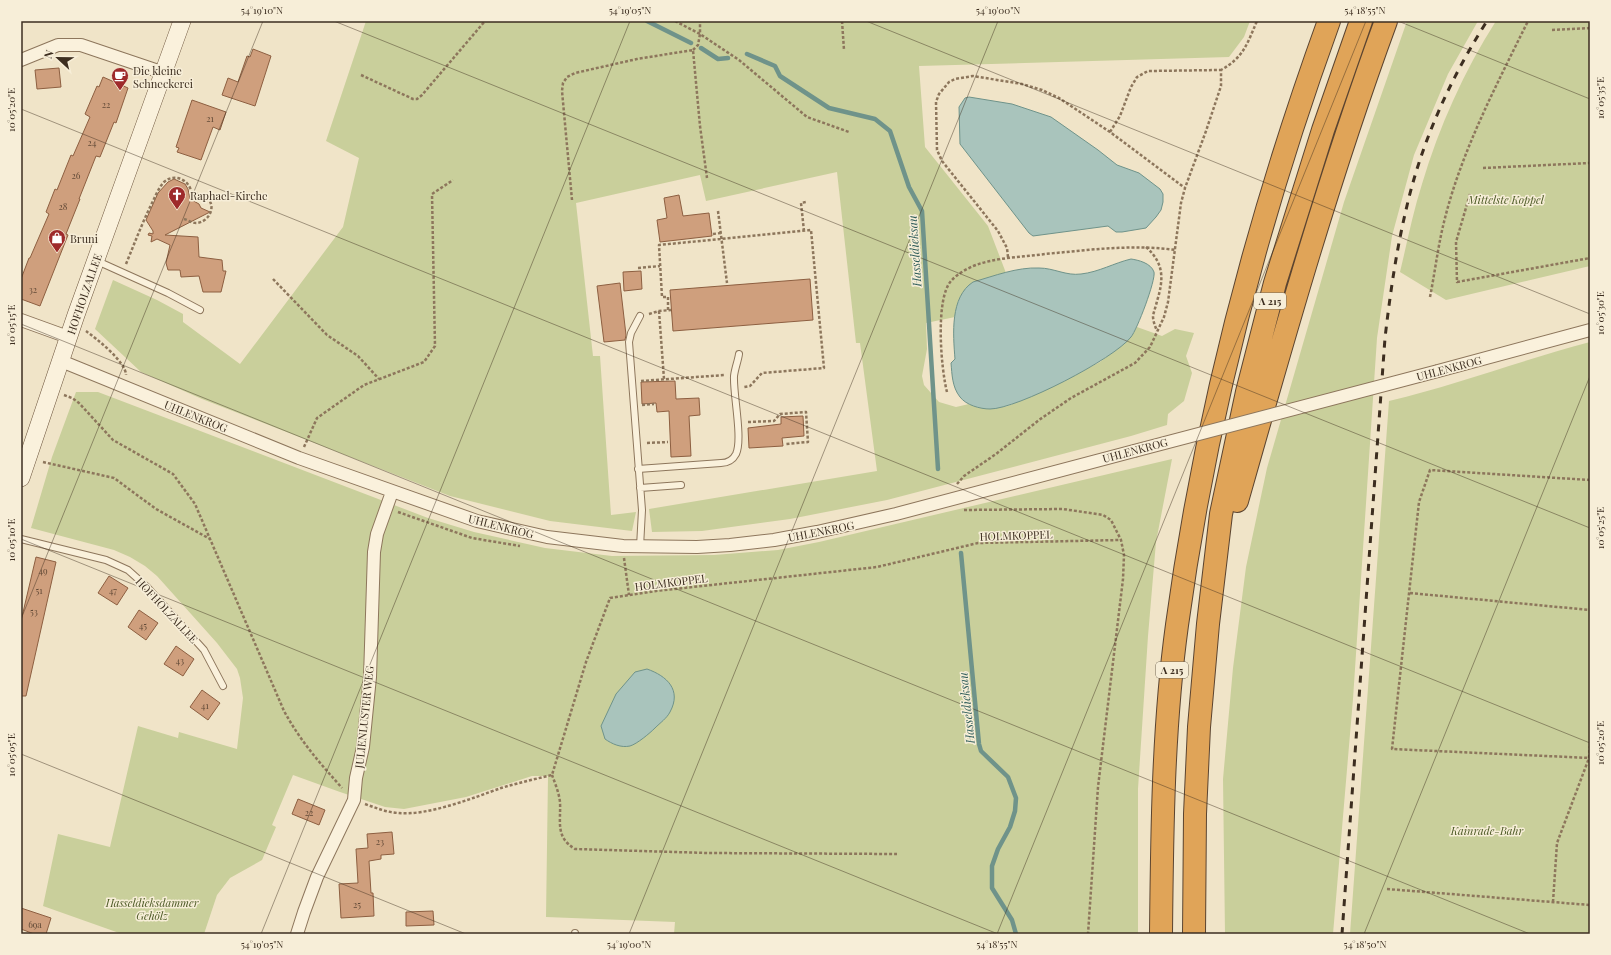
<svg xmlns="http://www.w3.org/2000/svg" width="1611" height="955" viewBox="0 0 1611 955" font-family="'Playfair Display',serif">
<rect width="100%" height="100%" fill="#f0e4c8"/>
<path fill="#c9cf9b" d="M366 21H1250L1244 37 1229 57 919 66 925 147 988 226 1006 273 973 282 958 302 955 317 926 323 927 349 922 376 924 385 939 402 956 407 969 404 989 409 1008 406 1058 384 1100 362 1131 337 1137 327 1162 336 1175 329 1194 333 1186 356 1192 373 1184 401 1168 414 1167 425 1131 436 887 500 790 519 702 531 652 532 649 509 877 471 860 343H856L837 172 706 201 700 175 576 203 593 356H600L611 515 636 512 632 531 550 521 450 496 202 399 141 372 95 329 113 280 157 300 183 314V322L240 364 343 227 359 158 326 141Z
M1407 21H1478L1448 74 1414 155 1392 236 1377 338 1353 699 1333 934H1225L1223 779 1233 668 1246 567 1267 468 1344 202Z
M1496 21H1590V266L1446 300 1400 272C1407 243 1413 212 1422 184 1439 127 1464 71 1496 21Z
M1590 342V934H1350L1389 401C1457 385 1522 360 1590 342Z
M76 392H98L428 518 474 532 545 548 612 556 714 555 778 550 819 542 1172 459 1156 542 1148 636 1138 789V934H674L675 922 546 917 548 776H532L466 797 404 809 385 807 340 792 293 775 272 825 276 827 262 860 230 878 217 895 204 934H122L43 906 58 834 110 847 138 726 178 738 179 732 237 749 243 698 240 678 237 669 217 643 157 576 145 566 130 557 114 550 31 528 52 457Z"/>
<path fill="#a9c4bc" stroke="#6f938a" d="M969 97 1012 104 1051 117 1098 150 1117 165 1139 173 1160 189 1163 194V202L1161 210 1156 217 1146 228 1122 232H1116L1108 226 1033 236 1029 233 960 144 959 107 965 98Z
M1131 259C1138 260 1151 263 1154 272 1156 280 1137 330 1131 337 1114 359 1017 409 990 409 980 409 966 405 960 397 952 387 952 374 951 363L955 359C953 334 950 297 973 282 994 276 1017 267 1039 268 1054 268 1066 276 1081 274 1099 272 1114 263 1131 259Z
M647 669C667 676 682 690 670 712 667 718 660 723 655 728 650 733 637 744 630 746 621 748 612 744 605 739L601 726 616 694 635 672Z"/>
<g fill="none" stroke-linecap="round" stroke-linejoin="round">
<path stroke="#6f938a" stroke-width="4.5" d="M647 21 691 43
M701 48 718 59 728 58
M747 54 775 66 780 76 829 108 875 119 890 131 909 187 922 211 938 469
M961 553 979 744 981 751 1008 777 1016 798 1015 811 1010 827 998 849 992 866V888L1012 920 1016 934"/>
</g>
<path fill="#cf9f7d" stroke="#8d5f41" d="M253 49 271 56 255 106 222 95 228 78 238 82 247 56 250 57Z
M59 68 61 87 37 89 35 70Z
M103 77 128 88 116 123 114 122 100 157 96 156 79 199H80L66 234 68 235 40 306 21 299V279L29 258H30L49 214 46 212 55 189 57 190 71 155 73 156 90 117 85 114 97 86 99 87Z
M192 100 226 112 220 130 213 127 201 160 177 152 179 148 176 147Z
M174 179 185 184 188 189 190 199 199 204 201 208 210 212 165 235 198 237 199 257 222 260 223 271H226L221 292H203L199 276 181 277 180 270H168L166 263 170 245 157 239 151 242 152 236 148 235 149 233 153 234V231L146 220 158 193 168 182Z
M679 195 683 216 709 213 712 236 660 242 657 220 667 218 664 198Z
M641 271 642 289 624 291 623 272Z
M810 279 813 320 673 331 670 290Z
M620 283 626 335 625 340 604 342 597 286Z
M675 381 676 399 699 398 700 415 689 416 691 456 671 457 669 411 657 412 656 403 642 404 641 382Z
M803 416 804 436 782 438 783 446 749 448 748 428 781 424V417Z
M36 557 56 562 26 696H21V621Z
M109 576 128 588 117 605 98 593Z
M139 610 158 623 146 640 128 627Z
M176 646 194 659 183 676 164 664Z
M202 690 220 703 208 720 190 707Z
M298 799 325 810 319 825 292 814Z
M392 832 394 854 381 855V859L369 861 371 893H373L374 916 341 918 339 884 358 883 356 849 368 848 367 834Z
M21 908 51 918 46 934H34L21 929Z
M433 911 434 925 406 926V912Z"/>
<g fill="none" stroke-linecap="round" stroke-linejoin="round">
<defs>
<path id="lane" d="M97 261 168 293 200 310
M640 316 631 333 629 342 642 510 640 547
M638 469 721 463C727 463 733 460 736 454 743 439 733 394 734 376 735 368 738 361 739 354
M640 488 681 485
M21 539 106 560 128 570 147 587 204 650 223 686
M575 934V933"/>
<path id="street" d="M21 60 58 45H81L164 73
M21 320 68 337
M61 361 299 458 477 521 547 537 623 546 697 547 730 545 774 540 817 532 896 514 1134 451
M1438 371 1590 330
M297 934 304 912 317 877 354 800 356 778 363 747 370 677 374 552 377 534 392 492"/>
<path id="secondary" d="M21 478 76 315 182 21"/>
<path id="highway" d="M1237 501C1283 339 1328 179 1386 21
M1161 934C1162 831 1163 727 1177 625 1205 418 1258 217 1329 21
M1194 934 1195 814 1199 727 1208 624 1221 514 1247 392 1275 283 1323 130 1361 21"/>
</defs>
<use href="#lane" stroke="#8d765c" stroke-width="8"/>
<use href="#street" stroke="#8d765c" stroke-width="14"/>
<use href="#secondary" stroke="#6f573f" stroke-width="18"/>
<use href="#highway" stroke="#5b4430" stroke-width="24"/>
<path stroke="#8d765c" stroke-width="2.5" stroke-dasharray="3 2" stroke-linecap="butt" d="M675 21 700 34V21
M842 21 844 50
M1552 30 1590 28
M693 50 698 45 700 34 739 60 807 117 849 132
M361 75 413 99H417L422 95 485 21
M1110 132 1120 116 1131 87 1137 77 1148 71 1221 70
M1483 168 1590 163
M1470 194 1456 242 1457 282 1590 258
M572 200 562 91 563 83 567 77 575 73 637 59 693 50 700 126 707 178
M718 211 727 283
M184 219C188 220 192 223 196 223 207 223 216 209 209 200 205 196 197 194 192 192
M804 231 801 203 806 202
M713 234 721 233
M1146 247C1164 263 1164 279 1157 301 1156 306 1154 311 1153 316 1153 321 1155 326 1157 331
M1008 257 1007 248 998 231 942 161 937 150 936 102 939 94 949 82 955 79 973 76 1022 84 1042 90 1059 98 1110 132 1185 188
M126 264C135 242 143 221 153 201 156 195 159 187 164 182 176 171 195 183 191 199
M638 268 660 266
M273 279 327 335 358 356 379 379
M1430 297C1435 272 1438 246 1444 222 1461 152 1496 86 1528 21
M668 310V297H662L659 245 811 230 824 368 762 373 750 386 744 387
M659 311 664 379
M649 314 659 311 671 310
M86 331C97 339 126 362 126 375
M641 381 725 375
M947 392C941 369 935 299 951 281 958 273 971 266 982 263 1003 257 1024 257 1045 254 1089 250 1132 244 1176 250
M64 395 72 398 79 403 113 440 173 474 195 504 284 711C301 742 319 762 342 788
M642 405 654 404
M748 422 774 421 780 414 806 412 808 442 786 444
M647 443 668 442
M304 447 317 418 364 385 424 362 435 346 432 194 453 180
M43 462 114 478 156 509 210 539
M1590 480 1430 470 1419 502 1392 749 1590 758
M957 484 964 476 996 454 1039 420 1071 398 1135 363 1150 347 1164 317 1168 302 1181 203 1185 188 1206 131 1221 86V70C1244 57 1247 44 1257 21
M964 510 1063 509 1103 515 1111 520 1121 540 1124 555 1123 579 1098 787 1088 934
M398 512 472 538 520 546
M624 558 629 595
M1410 593 1590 610
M552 775C555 783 559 793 560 802 561 822 555 837 575 849L708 853 897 854
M365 804C376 808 386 812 398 813 428 816 473 798 501 788 518 783 535 779 552 775L586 662 610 598 656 591 877 567 978 543 1121 540
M1387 889 1590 905
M1553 902 1557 843 1589 758 1590 746"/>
<use href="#lane" stroke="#faf1dc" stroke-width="6"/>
<use href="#street" stroke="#faf1dc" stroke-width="12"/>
<use href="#secondary" stroke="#faf1dc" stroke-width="17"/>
<use href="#highway" stroke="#e0a458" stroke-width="22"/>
<path stroke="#3d2e20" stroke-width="3" stroke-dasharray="7 7" stroke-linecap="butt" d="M1342 934 1385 338C1390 295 1396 252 1406 210 1421 143 1450 79 1487 21"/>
<defs>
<path id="street-bridge" d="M1134 451 1438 371"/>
</defs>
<use href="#street-bridge" stroke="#8d765c" stroke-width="14" stroke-linecap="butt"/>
<use href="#street-bridge" stroke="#faf1dc" stroke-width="12"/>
</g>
<path fill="none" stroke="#3d2e20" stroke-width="1" stroke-opacity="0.45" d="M334 21 1590 528M866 21 1590 314M1398 21 1590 99M21 109 1590 743M21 324 1530 934M21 539 998 934M21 619 263 21M21 754 466 934M261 934 630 21M629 934 998 21M997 934 1366 21M1364 934 1590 376"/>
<defs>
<symbol id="cafe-pin" viewBox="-11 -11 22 30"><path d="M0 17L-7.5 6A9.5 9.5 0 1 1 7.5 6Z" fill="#9e2a2b" stroke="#f7eed8"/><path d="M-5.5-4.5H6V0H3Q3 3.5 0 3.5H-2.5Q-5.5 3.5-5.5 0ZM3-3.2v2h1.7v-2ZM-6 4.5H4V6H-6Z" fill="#fff"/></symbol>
<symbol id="church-pin" viewBox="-11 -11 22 30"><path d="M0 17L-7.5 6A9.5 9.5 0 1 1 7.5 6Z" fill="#9e2a2b" stroke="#f7eed8"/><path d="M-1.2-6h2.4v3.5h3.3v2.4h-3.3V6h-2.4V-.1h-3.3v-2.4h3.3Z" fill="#fff"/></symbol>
<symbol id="shop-pin" viewBox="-11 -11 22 30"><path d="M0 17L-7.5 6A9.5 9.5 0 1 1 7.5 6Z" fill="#9e2a2b" stroke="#f7eed8"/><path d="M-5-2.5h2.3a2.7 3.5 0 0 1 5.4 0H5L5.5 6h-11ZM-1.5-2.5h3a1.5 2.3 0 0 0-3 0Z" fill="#fff"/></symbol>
</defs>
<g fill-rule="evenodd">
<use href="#cafe-pin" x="110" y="66" width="20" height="27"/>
<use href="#church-pin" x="167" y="185" width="20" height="27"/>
<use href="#shop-pin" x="47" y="228" width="20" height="27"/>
</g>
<g text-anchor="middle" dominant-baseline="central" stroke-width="3" stroke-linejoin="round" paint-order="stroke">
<g font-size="9" fill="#624a37">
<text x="106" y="104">22</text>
<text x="210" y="118">21</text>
<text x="92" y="142">24</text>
<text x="76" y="175">26</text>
<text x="63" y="206">28</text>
<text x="33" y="289">32</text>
<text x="43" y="570">49</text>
<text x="39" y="590">51</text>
<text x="113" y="590">47</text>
<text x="34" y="611">53</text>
<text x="143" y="625">45</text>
<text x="180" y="660">43</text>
<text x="205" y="705">41</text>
<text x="309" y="812">22</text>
<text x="380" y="841">23</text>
<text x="357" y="904">25</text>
<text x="35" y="924">69a</text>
</g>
<g fill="#f7eed8" stroke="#756857" stroke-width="1">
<rect x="1254" y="293" width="32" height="16" rx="3"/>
<rect x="1156" y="662" width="32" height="16" rx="3"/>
</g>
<g font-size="10" font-weight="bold" fill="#3d2e20">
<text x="1270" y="301">A 215</text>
<text x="1172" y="670">A 215</text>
</g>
<g font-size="11" fill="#3d2e20" stroke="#f7eed8" text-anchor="start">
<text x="133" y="70">Die kleine<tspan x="133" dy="13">Schneckerei</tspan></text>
<text x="190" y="195">Raphael-Kirche</text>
<text x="70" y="238">Bruni</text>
</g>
<g font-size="11" font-style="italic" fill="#4d5a26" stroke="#f7eed8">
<text x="1506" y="199">Mittelste Koppel</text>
<text x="1487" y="830">Kainrade-Bahr</text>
<text x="152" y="902">Hasseldieksdammer<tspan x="152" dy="13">Gehölz</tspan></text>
</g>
<g font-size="11" fill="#3d2e20" stroke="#f7eed8">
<text transform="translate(84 294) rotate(-71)">HOFHOLZALLEE</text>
<text transform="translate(1449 368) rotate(-15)">UHLENKROG</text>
<text transform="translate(196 416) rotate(22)">UHLENKROG</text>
<text transform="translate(1135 450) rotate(-15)">UHLENKROG</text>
<text transform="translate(501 526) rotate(14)">UHLENKROG</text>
<text transform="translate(821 531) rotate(-11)">UHLENKROG</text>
<text transform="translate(1016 535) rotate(-2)">HOLMKOPPEL</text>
<text transform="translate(671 582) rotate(-7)">HOLMKOPPEL</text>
<text transform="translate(167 610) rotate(47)">HOFHOLZALLEE</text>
<text transform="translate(364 717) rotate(-84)">JULIENLUSTER WEG</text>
</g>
<g font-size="12" font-style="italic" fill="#2f5d5a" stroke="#f7eed8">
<text transform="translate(914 251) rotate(-94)">Hasseldieksau</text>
<text transform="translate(966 708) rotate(-96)">Hasseldieksau</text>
</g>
</g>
<rect width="1611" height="955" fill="none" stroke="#f7eed8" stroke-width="44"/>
<g transform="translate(58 58) rotate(292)" stroke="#f7eed8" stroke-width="3" paint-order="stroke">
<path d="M0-3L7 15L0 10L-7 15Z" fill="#3d2e20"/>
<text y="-6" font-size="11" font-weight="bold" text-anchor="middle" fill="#3d2e20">N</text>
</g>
<rect x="22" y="22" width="1567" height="911" fill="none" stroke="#3d2e20" stroke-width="1.5"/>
<g font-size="10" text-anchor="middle" fill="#3d2e20">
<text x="262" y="14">54°19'10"N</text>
<text x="630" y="14">54°19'05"N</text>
<text x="998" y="14">54°19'00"N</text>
<text x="1365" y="14">54°18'55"N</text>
<text transform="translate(1600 98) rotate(-90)" y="4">10°05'35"E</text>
<text transform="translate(11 110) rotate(-90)" y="4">10°05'20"E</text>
<text transform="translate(1600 313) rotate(-90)" y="4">10°05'30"E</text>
<text transform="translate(11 325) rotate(-90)" y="4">10°05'15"E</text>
<text transform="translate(1600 528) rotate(-90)" y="4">10°05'25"E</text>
<text transform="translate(11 540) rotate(-90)" y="4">10°05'10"E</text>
<text transform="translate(1600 743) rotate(-90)" y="4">10°05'20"E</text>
<text transform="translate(11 755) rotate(-90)" y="4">10°05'05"E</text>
<text x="262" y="948">54°19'05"N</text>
<text x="629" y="948">54°19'00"N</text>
<text x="997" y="948">54°18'55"N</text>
<text x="1365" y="948">54°18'50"N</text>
</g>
</svg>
